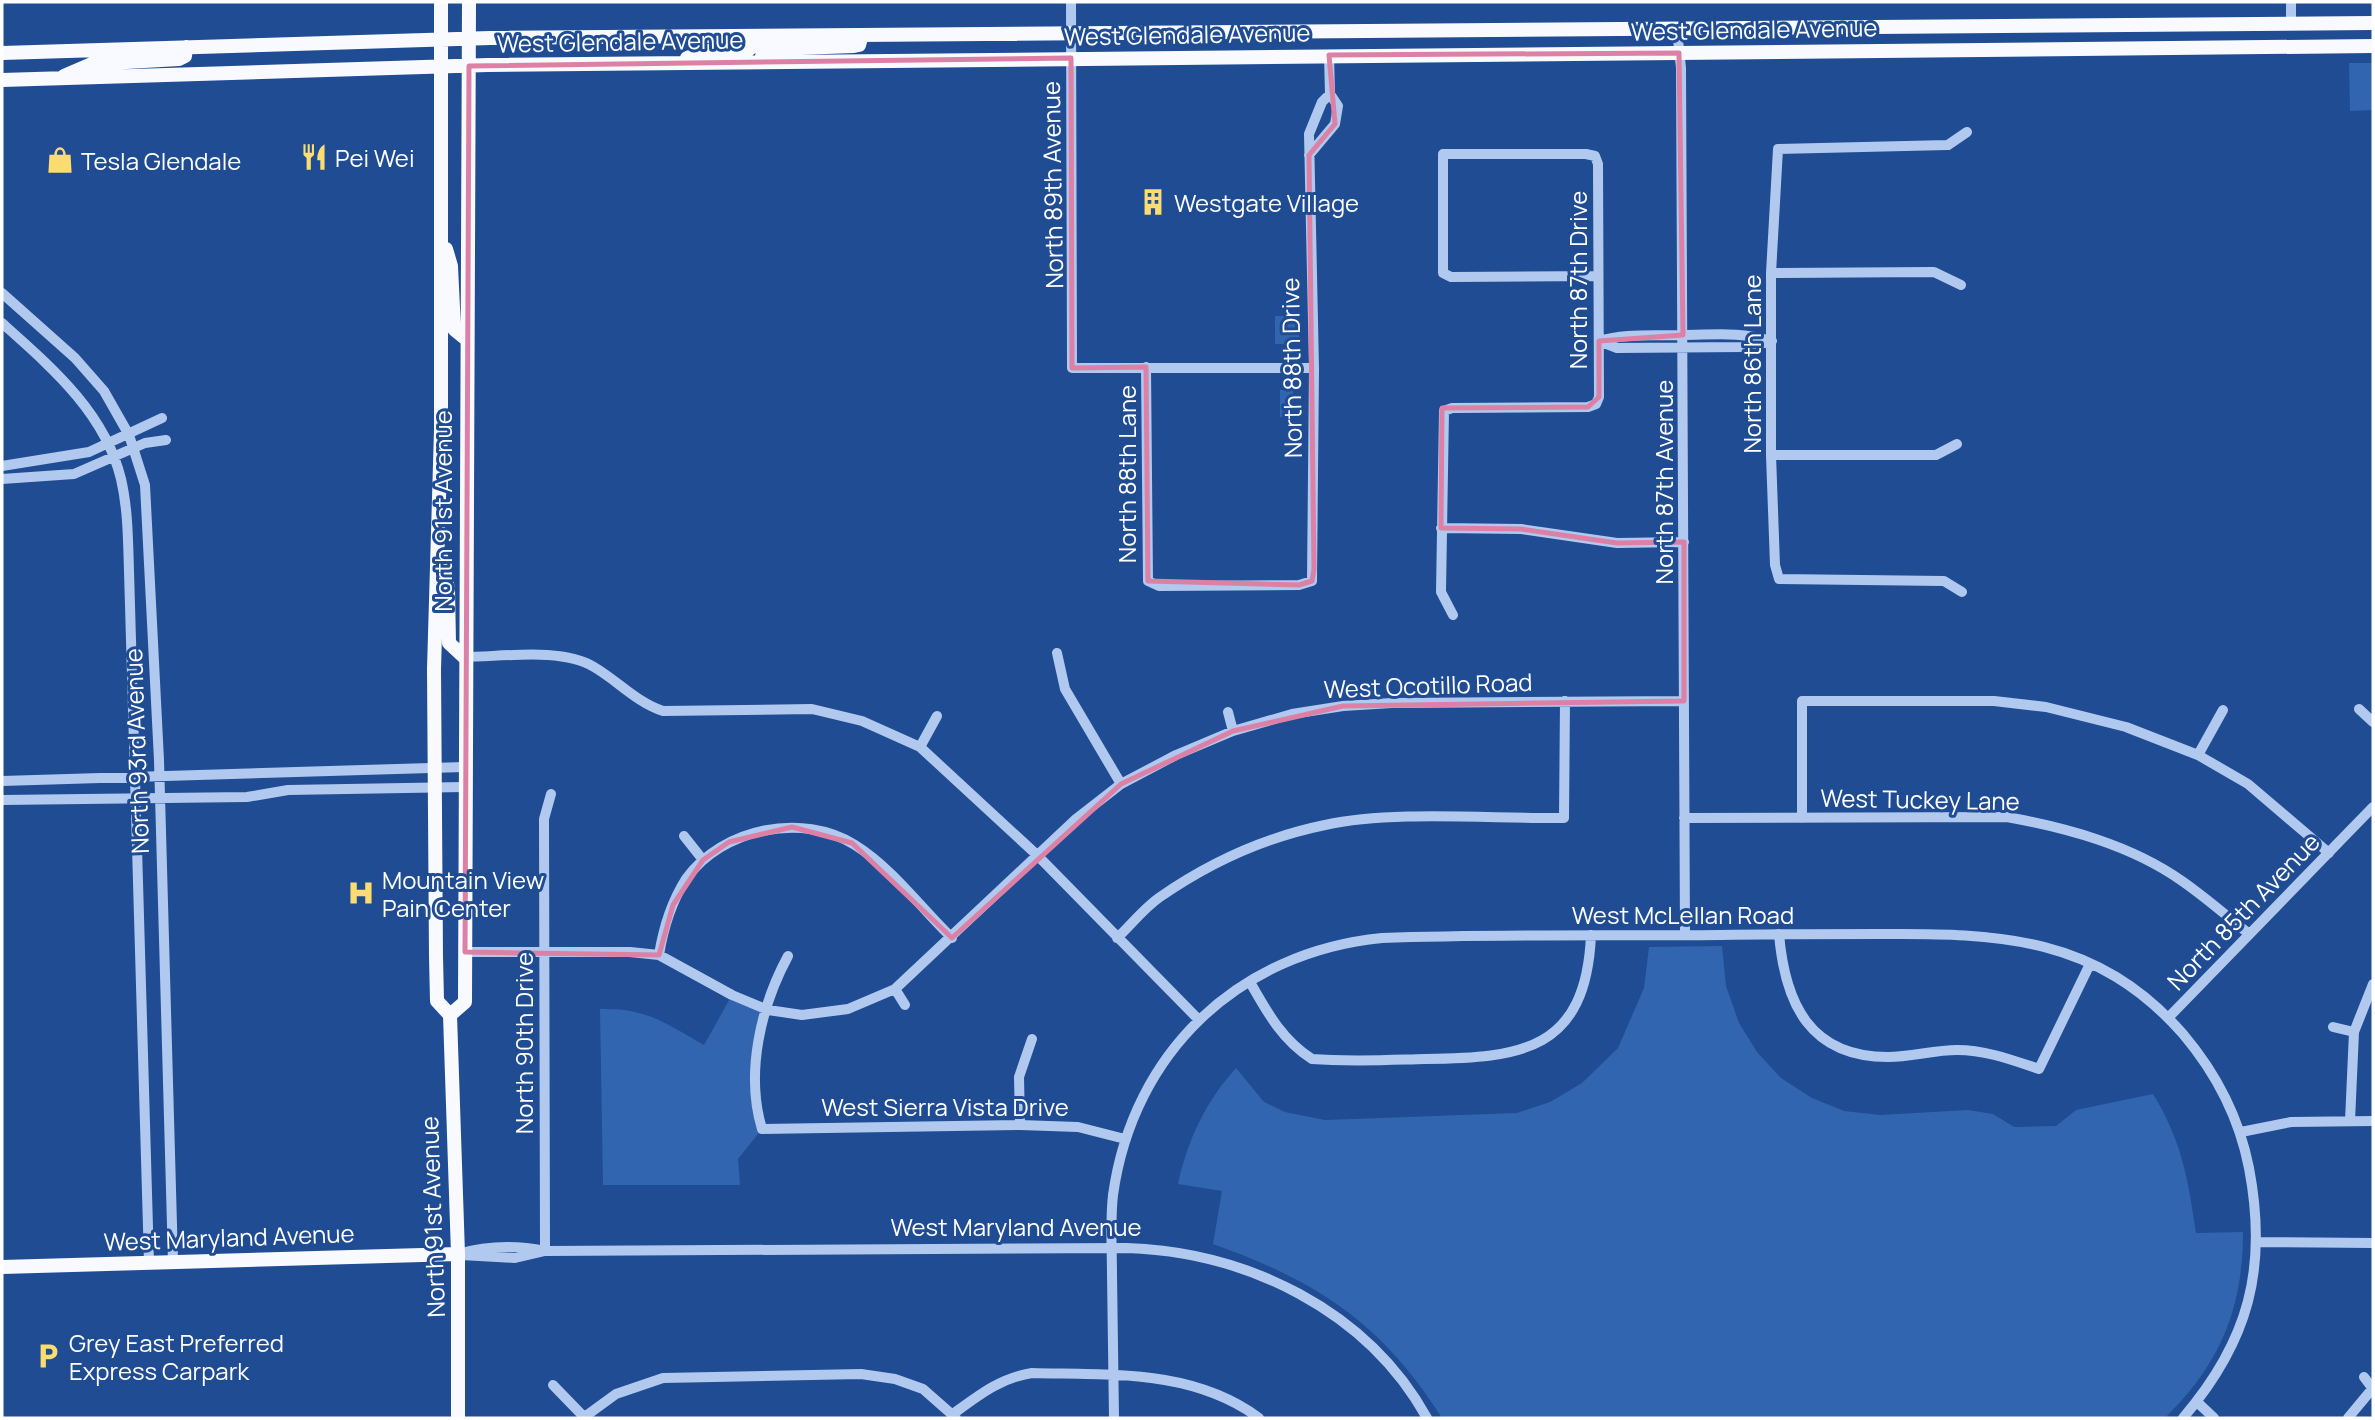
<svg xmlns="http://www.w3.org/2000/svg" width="2375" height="1420" viewBox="0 0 2375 1420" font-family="Manrope,sans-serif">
<rect width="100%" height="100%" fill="#1f4c93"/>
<path fill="#3265b0" d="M2349 63H2373V110L2350 111Z
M1275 316H1299V344H1275Z
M1293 390 1294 417H1280V390Z
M1722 946 1726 986 1739 1023 1757 1052 1781 1078 1812 1098 1844 1111 1880 1115 1968 1110 1993 1114 2014 1127 2056 1126 2076 1110 2153 1094C2182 1141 2188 1179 2196 1233L2243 1232C2243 1309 2220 1364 2165 1418H1442C1382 1323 1317 1281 1213 1244L1222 1191 1178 1184C1187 1141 1206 1101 1236 1068L1264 1102 1285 1112 1325 1120 1517 1113 1550 1102 1582 1083 1618 1048 1644 988 1649 947Z
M732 995 768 1010 758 1043 762 1129 738 1159 740 1185H603L600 1009C647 1008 665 1023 704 1045Z"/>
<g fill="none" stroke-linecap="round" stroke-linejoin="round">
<path stroke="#b1c9ee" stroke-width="10" d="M1071 2 1072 368H1314
M2291 2V23
M1677 30 1681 68 1685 935
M1309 155 1335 124 1338 106 1330 94 1329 55
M1771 273 1934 272 1961 285
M2 293 75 358 104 391 129 435 145 485 159 760 173 1261
M2 323C50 366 105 412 121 479 128 509 128 540 129 571L149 1262
M1599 341C1625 333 1652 336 1680 335 1715 335 1737 331 1772 341
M1599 341 1617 348 1744 347 1769 342
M1146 367 1148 581 1159 586 1299 585 1312 581 1314 368 1309 134 1322 102 1330 94
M1771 455H1936L1957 444
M2 466 89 452 162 418
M2 479 74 474 145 443 166 440
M1441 528 1521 529 1617 543 1684 542
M1962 592 1944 581 1779 579 1775 565 1771 455V273L1778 149 1948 145 1967 132
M1453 615 1441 592 1444 411 1452 408 1588 407 1596 404 1599 397 1598 164 1595 156 1586 154H1443V273L1451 277 1598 276
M1057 653 1065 689 1121 784
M464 657C501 657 562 647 594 667 618 681 636 702 663 711L812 709 862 721 920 747 1037 855 1198 1019
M2359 709 2373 722
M1228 712 1233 731
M920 747 937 716
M2198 755 2223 710
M2 781 464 767
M2 800 247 797 288 790 464 787
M1684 818 2007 817C2067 828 2131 845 2182 881 2205 897 2227 916 2249 934
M1802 818V701H1994L2046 707 2126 727 2198 755 2248 784 2329 853
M684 836 703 860
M1779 934C1785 1004 1810 1057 1888 1057 1911 1057 1934 1050 1957 1050 1986 1050 2012 1060 2039 1069L2090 964
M1117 938C1131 925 1144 908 1160 897 1209 863 1266 837 1325 825 1394 810 1491 819 1564 818L1565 701
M465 952H630L659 955 732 995 768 1010 802 1015 848 1009 895 989 1076 819 1121 784 1176 755 1233 731 1292 714 1343 706 1392 703 1684 701
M659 955C663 930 672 901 686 879 722 828 803 812 855 845 893 869 920 907 952 938
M788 956C761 1006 745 1073 762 1129L1020 1125 1078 1127 1125 1139
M1250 982C1267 1012 1282 1040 1312 1059 1350 1062 1387 1060 1425 1059 1521 1058 1586 1051 1591 935
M895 989 905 1005
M2168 1018 2373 807
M2333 1027 2354 1032
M2350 1121 2354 1032 2373 984
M1020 1125 1019 1077 1032 1039
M2241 1132 2291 1122 2373 1121
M2256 1242 2373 1243
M545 1251 544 819 551 794
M458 1254C486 1246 516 1245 545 1251L1127 1248C1247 1252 1367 1310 1427 1418
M461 1255 515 1258 545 1251
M2364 1377 2373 1389
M553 1385 584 1417
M2197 1402 2214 1418
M953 1414C979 1395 1000 1378 1032 1373 1110 1375 1193 1369 1259 1418
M583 1418 616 1394 663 1378 861 1374 895 1379 923 1389 956 1418
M1114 1418C1113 1370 1113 1323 1112 1275 1112 1249 1110 1221 1113 1195 1133 1052 1239 952 1382 938 1495 934 1608 936 1721 935 1774 934 1826 934 1879 934 1999 933 2097 936 2183 1034 2216 1073 2239 1117 2249 1168 2268 1268 2249 1341 2183 1418
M2348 1418 2373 1388"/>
<path stroke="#f8faff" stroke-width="14" d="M441 2V430L434 669 436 956 437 1001 450 1015 458 1254V1418
M2 53 490 38 2373 23
M687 58 709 51 748 50 764 37
M761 61 763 52 768 49 854 46 859 45 861 38
M64 76 92 64 179 59 185 56 186 47
M2 80 488 65 2373 46
M446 249 451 266 454 329 465 338
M441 556 448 589 449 643 464 657
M450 1015 465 1002 469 2
M2 1267 458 1254"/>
</g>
<path fill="none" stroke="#dd80a5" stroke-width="5" stroke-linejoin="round" d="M1679 53 1683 335 1599 341V397L1588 407 1442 408 1441 528 1521 529 1617 543 1684 542V701L1343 706 1233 731 1121 784 952 938 852 843 792 827 729 842 703 860 673 905 659 955 465 952 469 66 1071 58 1072 368 1146 367 1148 581 1299 585 1312 581 1314 569 1309 155 1335 124 1329 55Z"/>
<defs>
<symbol id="restaurant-bare" viewBox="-9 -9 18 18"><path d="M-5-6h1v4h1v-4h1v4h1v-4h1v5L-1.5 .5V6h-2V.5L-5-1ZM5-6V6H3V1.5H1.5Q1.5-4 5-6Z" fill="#fcdb71" stroke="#1f4c93" stroke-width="2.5" paint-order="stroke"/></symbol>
<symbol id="shop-bare" viewBox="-9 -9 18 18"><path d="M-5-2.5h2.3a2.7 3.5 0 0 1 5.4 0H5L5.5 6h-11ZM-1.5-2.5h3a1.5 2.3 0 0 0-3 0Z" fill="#fcdb71" stroke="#1f4c93" stroke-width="2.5" paint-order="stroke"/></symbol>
<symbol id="building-bare" viewBox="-9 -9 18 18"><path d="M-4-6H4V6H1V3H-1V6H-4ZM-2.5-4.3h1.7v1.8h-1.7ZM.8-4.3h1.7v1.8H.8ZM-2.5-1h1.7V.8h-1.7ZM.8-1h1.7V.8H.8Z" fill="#fcdb71" stroke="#1f4c93" stroke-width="2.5" paint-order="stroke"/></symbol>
<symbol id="hospital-bare" viewBox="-9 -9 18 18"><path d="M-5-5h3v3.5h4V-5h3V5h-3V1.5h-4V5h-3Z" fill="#fcdb71" stroke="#1f4c93" stroke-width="2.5" paint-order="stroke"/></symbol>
<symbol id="parking-bare" viewBox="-9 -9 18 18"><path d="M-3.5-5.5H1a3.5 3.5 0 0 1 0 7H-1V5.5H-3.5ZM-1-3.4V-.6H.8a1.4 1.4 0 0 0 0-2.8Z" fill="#fcdb71" stroke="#1f4c93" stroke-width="2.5" paint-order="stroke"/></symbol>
</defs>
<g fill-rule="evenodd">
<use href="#restaurant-bare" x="295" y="138" width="38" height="38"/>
<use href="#shop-bare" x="41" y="141" width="38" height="38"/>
<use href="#building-bare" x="1134" y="183" width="38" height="38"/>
<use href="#hospital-bare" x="342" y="874" width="38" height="38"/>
<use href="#parking-bare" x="29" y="1337" width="38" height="38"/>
</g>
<g text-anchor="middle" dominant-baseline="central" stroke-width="6" stroke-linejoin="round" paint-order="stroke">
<g font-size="24" fill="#fff" stroke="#1f4c93">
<text transform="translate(1754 29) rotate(-1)">West Glendale Avenue</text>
<text transform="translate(1187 34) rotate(-1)">West Glendale Avenue</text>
<text transform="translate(620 41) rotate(-1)">West Glendale Avenue</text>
<text transform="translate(1052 185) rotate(-91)">North 89th Avenue</text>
<text transform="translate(1577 280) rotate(-90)">North 87th Drive</text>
<text transform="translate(1751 364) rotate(-90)">North 86th Lane</text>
<text transform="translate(1291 368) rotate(-91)">North 88th Drive</text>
<text transform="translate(1126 474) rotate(-90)">North 88th Lane</text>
<text transform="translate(1663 482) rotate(-90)">North 87th Avenue</text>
<text transform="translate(442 511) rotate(-90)">North 91st Avenue</text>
<text transform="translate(1428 685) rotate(-2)">West Ocotillo Road</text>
<text transform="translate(136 751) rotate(-92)">North 93rd Avenue</text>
<text transform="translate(1920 799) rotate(1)">West Tuckey Lane</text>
<text transform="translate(2243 911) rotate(-46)">North 85th Avenue</text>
<text x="1683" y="914">West McLellan Road</text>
<text transform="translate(523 1043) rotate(-90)">North 90th Drive</text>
<text x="945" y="1106">West Sierra Vista Drive</text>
<text transform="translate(432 1217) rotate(-92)">North 91st Avenue</text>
<text x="1016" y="1226">West Maryland Avenue</text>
<text transform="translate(229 1237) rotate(-2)">West Maryland Avenue</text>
</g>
<g font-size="24" fill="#fff" stroke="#1f4c93" text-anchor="start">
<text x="335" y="157">Pei Wei</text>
<text x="81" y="160">Tesla Glendale</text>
<text x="1174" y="202">Westgate Village</text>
<text x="382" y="879">Mountain View<tspan x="382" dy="28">Pain Center</tspan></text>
<text x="69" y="1342">Grey East Preferred<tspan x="69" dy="28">Express Carpark</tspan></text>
</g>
</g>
<rect width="2375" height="1420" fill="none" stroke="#ffffff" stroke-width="7"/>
</svg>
